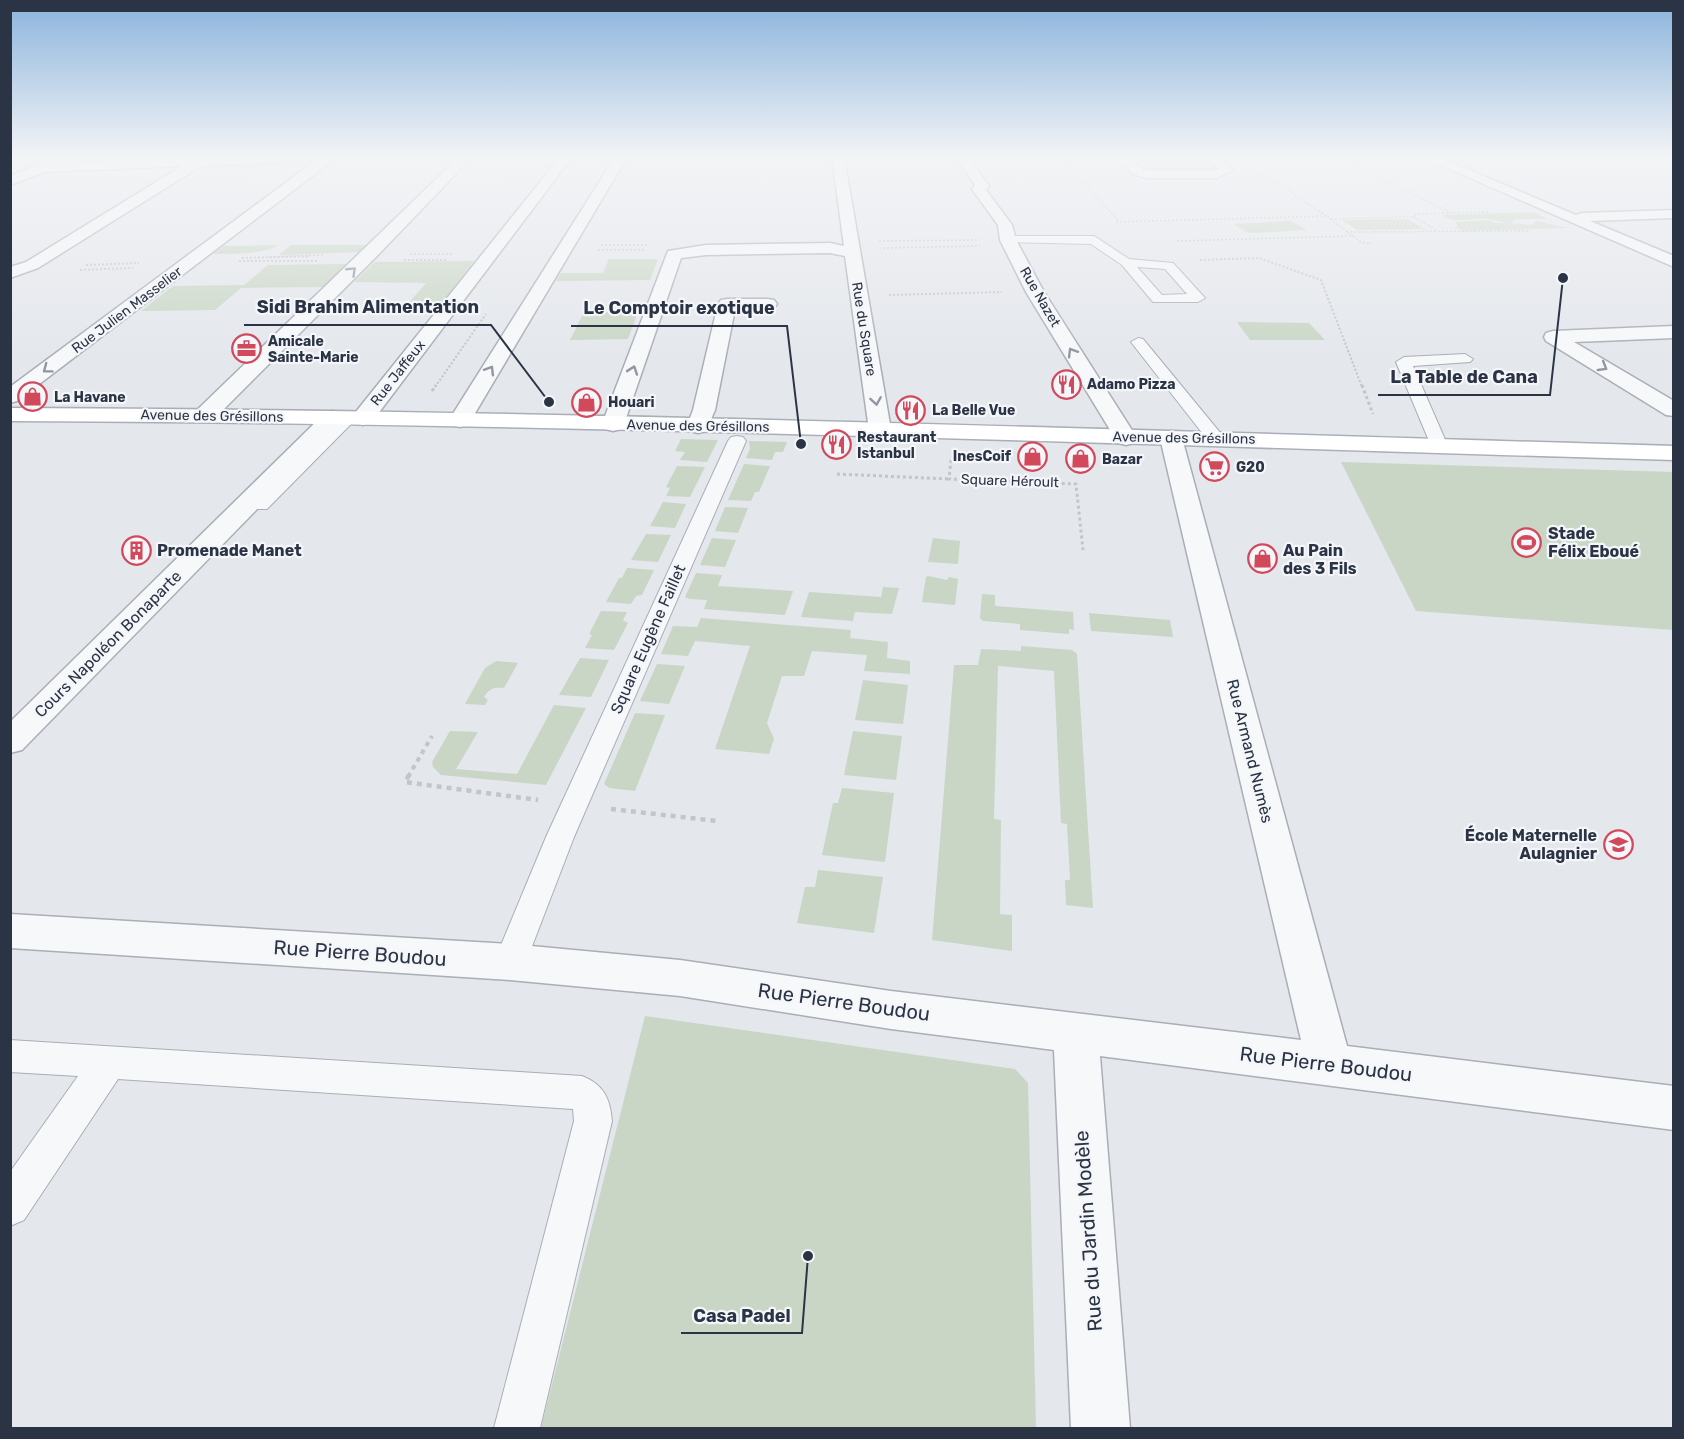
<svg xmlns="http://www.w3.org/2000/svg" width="1684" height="1439" viewBox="0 0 1684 1439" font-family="Rubik,sans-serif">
<rect width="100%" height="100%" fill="#e4e7ec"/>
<path fill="#c9d6c5" d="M1127 157H1205L1209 160 1198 161 1211 171 1156 174 1140 169H1151L1143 161H1132Z
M1534 212 1548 219H1515L1511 223 1533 225 1536 221 1568 228 1463 231 1455 227H1458L1456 222 1489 220 1495 223H1509C1502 222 1496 220 1489 219 1471 216 1459 226 1442 215Z
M1407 219 1425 229 1357 230 1342 220Z
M1291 221 1307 230 1248 233 1233 224Z
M278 245C268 254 228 254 213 254L224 246Z
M291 245H367L359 252 279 255Z
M609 259H658L650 280 556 281 561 273H603Z
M474 261 440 305H407L426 283 354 282 375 262Z
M346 264 323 287 241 288 215 310 141 311 173 286 244 285 268 265Z
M584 312H638L628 339 570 340Z
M1237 322 1309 323 1325 340H1250Z
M681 439 718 440 707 462 680 460 685 452 675 451Z
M749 441 787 442 783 452H775L772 460 746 458 750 449Z
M1341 462 1673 472V630L1416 611Z
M744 464 770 466 759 492H755L751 501 728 500Z
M677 466 705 467 690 497 666 496 670 488 666 487Z
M663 502 686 504 675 528 650 526Z
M725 507 748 508 738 533 715 531Z
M646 534 671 535 658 562 631 560Z
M712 538 736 540 725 567 700 565Z
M933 538 960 541 958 564 928 562Z
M627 568 654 570 642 595 636 596 631 604 606 602 619 578H622Z
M696 573 722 575 718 586 793 591 785 615 704 609 707 600 689 599 685 597Z
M928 576 947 580 949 577 958 579 955 605 922 602 926 577Z
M883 587 899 588 892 614 855 612 853 621 801 617 809 592 881 597Z
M982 594 995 595V606L1073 612 1074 630 1069 629V634L1020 630V624L983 621 980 618Z
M601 611 627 612 623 620 628 623 614 650 585 648 592 635 589 634Z
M1089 613 1170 620 1173 637 1091 631Z
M701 618 851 630 850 638 888 642 887 658 910 661V674L864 671 867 655 812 651 804 676H782L767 723 774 739 769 754 715 749 750 646 695 641 688 656 661 654 673 626 697 627Z
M1021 646 1072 650 1077 654 1093 908 1066 905 1065 880H1070L1067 824 1061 823 1054 671 998 666 994 819 1001 820 1000 914 1012 915V951L932 940 954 665H978L981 649 1021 651Z
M580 658 609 660 591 697 559 695Z
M496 661 518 663 504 688C493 687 490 688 484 697L488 700 485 705 465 704 485 668Z
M657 664 685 666 669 704 640 701Z
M863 680 908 685 903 724 855 720Z
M554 705 586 708 546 785 441 775 433 767 432 762 450 731 478 732 456 769 517 774Z
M635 713 665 715 635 791 609 788 604 784Z
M853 731 902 736 896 780 844 775Z
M842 788 894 793 885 862 822 855 833 803H838Z
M818 870 883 877 874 933 797 923 805 887H815Z
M645 1016 1015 1069 1028 1083 1036 1428H541Z"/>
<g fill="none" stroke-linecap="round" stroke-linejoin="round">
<defs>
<path id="lane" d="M1008 236H1094L1129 259 1173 263 1205 298 1198 302H1153L1122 265 1091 244 1004 242 1002 240ZM1137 267 1165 269 1187 294 1162 295Z
M1138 338 1143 339 1222 435 1225 439 1222 443H1210L1131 342Z
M1465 354 1473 359 1470 362 1413 366 1447 444 1444 448H1432L1396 362 1404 357Z
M347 413 355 418 353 422 267 509H253L250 505 253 501 341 414Z
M737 436 743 437 746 441 574 837 526 962 521 972 510 976 499 972 494 962 546 837 728 441 731 437Z
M10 1040 582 1076C604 1085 610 1098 612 1121L540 1428H494L574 1121 573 1109 118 1079 24 1220 10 1226V1172L78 1076 10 1072Z"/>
<path id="street" d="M51 157H65L57 164 240 157H340L332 161 17 401 10 403V387L315 161 201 166 38 268 10 278V267L26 262 182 166 44 172 10 185V176L38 165Z
M459 157H472L376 257 213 420 205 422 197 420 194 415 197 410Z
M560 157H572L371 423 363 425 355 423 352 418 355 413Z
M615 157H627L471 420 468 425 460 427 452 425 449 420Z
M832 157H844L891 430 888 435 880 437 872 435 869 430 845 256 830 253 706 255 681 258 624 424 621 429 613 431 605 429 602 424 668 251 706 245 830 243 844 246Z
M956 157H968L989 186 986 190 1012 225 1016 240 1044 292 1137 438 1134 443 1126 445 1118 443 1115 438 1026 292 1000 240 998 225 972 189 975 185Z
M1116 157H1129L1141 168 1147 170H1215L1218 169 1204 157H1218L1233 170 1216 178H1146L1133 174Z
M1422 157H1438L1576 215 1582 213 1674 210V218L1590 221 1674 256V267Z
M727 299H768L774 300 777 304 774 308 735 309 715 410 706 431 698 433 690 431 687 426 693 410 718 304 721 300Z
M1674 326V338L1574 342 1674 401V416L1666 415 1546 341 1544 337 1546 333 1553 331Z
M333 411 341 413 344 418 341 423 22 750 10 753V722L325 413Z
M1171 431 1179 433 1182 438 1347 1046 1674 1086V1130L1100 1056 1130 1428H1071L1054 1050 891 1029 680 996 510 980 10 948V914L510 944 680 960 891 991 1301 1040 1160 438 1163 433Z"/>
<path id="secondary" d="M10 408C565 410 1119 430 1674 446V460C1119 444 565 423 10 421Z"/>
</defs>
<use href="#lane" stroke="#a9aeb7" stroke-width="2"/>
<use href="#street" stroke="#a9aeb7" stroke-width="3"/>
<use href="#secondary" stroke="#a9aeb7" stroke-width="3"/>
<path stroke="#c2c5cb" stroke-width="1.5" stroke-dasharray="2 2" stroke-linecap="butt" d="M1060 157 1119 221
M1340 157 1451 213
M1253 174H1264L1326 216
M1414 217 1436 230
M1330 219 1348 232 1530 231
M1116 222 1327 216 1330 219 1413 217 1418 214 1488 212
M1353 236 1362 243H1372
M879 241 977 240
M1177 241 1353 236 1348 233
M601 245H648
M883 248 980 246
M598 250H644
M410 254H453
M269 257 324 255"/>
<path stroke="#c2c5cb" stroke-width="2" stroke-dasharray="2 2" stroke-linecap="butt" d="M242 258 310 256
M404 260H448
M1200 260 1259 258 1321 280 1362 387
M239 261H319
M86 265 139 263
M80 270 133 268
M889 295 1002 292
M435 387 486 314"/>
<path stroke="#c2c5cb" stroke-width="3" stroke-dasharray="3 3" stroke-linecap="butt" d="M1362 385 1373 414
M432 391 436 385
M951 460 949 479 1076 484 1083 550
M837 474 949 479"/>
<path stroke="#c2c5cb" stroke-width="4" stroke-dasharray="4.5 4.5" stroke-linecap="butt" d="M408 777 432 736"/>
<path stroke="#c2c5cb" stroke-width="4.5" stroke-dasharray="5 5" stroke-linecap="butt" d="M409 775 405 782 538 800
M611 809 717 821"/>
<use href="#lane" fill="#f7f8fa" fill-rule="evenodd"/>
<use href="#street" fill="#f7f8fa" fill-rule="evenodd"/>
<use href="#secondary" fill="#fff" fill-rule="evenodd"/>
</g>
<defs><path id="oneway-chevron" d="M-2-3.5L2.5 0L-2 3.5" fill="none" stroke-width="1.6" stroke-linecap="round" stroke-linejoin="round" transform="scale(1.5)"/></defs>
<g stroke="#9196a0">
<use href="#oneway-chevron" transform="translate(352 271) rotate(-44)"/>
<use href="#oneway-chevron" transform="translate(1072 352) rotate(-121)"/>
<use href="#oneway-chevron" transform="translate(1603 367) rotate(31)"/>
<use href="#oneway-chevron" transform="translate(47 369) rotate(143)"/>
<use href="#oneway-chevron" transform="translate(490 370) rotate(-59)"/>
<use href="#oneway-chevron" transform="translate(633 370) rotate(-71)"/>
<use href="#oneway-chevron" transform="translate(876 401) rotate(81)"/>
</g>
<linearGradient id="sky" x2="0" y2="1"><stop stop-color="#8bb4dd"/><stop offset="0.44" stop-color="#f3f4f6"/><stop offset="1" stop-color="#f3f4f6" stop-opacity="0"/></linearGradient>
<rect width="1684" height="358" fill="url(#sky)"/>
<defs>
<symbol id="office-ring" viewBox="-11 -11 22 22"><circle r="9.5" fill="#f4f6f9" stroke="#d1495b" stroke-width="1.5"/><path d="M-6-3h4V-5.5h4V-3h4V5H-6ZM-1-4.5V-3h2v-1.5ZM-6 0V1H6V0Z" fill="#d1495b"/></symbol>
<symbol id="restaurant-ring" viewBox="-11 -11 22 22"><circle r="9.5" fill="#f4f6f9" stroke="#d1495b" stroke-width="1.5"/><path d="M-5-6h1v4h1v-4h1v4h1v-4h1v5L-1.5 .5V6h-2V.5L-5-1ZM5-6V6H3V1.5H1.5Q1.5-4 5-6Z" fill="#d1495b"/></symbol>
<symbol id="shop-ring" viewBox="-11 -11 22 22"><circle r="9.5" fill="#f4f6f9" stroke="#d1495b" stroke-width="1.5"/><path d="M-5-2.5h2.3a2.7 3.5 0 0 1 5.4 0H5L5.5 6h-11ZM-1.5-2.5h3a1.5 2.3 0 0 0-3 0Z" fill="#d1495b"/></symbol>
<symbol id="supermarket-ring" viewBox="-11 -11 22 22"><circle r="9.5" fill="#f4f6f9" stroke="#d1495b" stroke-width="1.5"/><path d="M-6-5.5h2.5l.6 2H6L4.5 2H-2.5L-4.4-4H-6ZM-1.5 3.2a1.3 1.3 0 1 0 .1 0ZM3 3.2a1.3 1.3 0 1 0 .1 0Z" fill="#d1495b"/></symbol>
<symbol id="stadium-ring" viewBox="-11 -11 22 22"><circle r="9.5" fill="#f4f6f9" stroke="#d1495b" stroke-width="1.5"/><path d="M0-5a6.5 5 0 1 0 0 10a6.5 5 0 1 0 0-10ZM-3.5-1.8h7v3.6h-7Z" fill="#d1495b"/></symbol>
<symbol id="building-ring" viewBox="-11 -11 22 22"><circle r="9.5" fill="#f4f6f9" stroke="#d1495b" stroke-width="1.5"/><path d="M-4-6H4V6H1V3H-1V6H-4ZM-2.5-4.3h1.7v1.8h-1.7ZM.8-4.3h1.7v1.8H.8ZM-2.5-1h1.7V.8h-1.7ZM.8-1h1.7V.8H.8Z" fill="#d1495b"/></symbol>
<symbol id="school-ring" viewBox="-11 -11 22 22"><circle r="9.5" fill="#f4f6f9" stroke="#d1495b" stroke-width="1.5"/><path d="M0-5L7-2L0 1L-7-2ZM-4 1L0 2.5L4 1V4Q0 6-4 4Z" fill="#d1495b"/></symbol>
</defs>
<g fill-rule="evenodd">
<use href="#office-ring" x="230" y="332" width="33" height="33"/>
<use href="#restaurant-ring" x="1050" y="368" width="33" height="33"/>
<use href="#shop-ring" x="16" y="380" width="33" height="33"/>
<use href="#shop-ring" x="570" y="386" width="33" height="33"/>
<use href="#restaurant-ring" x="894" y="394" width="33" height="33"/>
<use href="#restaurant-ring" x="820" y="428" width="33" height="33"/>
<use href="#shop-ring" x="1016" y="440" width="33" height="33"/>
<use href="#shop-ring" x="1064" y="442" width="33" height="33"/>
<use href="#supermarket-ring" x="1198" y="450" width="33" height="33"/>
<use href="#stadium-ring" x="1510" y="526" width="33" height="33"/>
<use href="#building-ring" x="120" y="534" width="33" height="33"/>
<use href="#shop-ring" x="1246" y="542" width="33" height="33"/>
<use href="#school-ring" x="1602" y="828" width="33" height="33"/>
</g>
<g text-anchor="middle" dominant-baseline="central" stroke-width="4.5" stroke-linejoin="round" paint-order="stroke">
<g font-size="14" fill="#2b3445" stroke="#f4f6f9">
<text transform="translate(1040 297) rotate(60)">Rue Nazet</text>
<text transform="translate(127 310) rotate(-37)">Rue Julien Masselier</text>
<text transform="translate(864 329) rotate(81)">Rue du Square</text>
<text transform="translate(398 373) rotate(-52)">Rue Jaffeux</text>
<text transform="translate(212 416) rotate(1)">Avenue des Grésillons</text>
<text transform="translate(698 426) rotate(1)">Avenue des Grésillons</text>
<text transform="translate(1184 438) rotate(1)">Avenue des Grésillons</text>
<text transform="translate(1010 481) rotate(2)">Square Héroult</text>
</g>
<g font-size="14" font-weight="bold" fill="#2b3445" stroke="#f4f6f9" text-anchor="start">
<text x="268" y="341">Amicale<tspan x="268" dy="16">Sainte-Marie</tspan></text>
<text x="1087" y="384">Adamo Pizza</text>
<text x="54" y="397">La Havane</text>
<text x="608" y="402">Houari</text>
<text x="932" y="410">La Belle Vue</text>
<text x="857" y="437">Restaurant<tspan x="857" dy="16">Istanbul</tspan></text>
<text x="1011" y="456" text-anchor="end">InesCoif</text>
<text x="1102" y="459">Bazar</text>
<text x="1236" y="467">G20</text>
</g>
<g font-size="16" font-weight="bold" fill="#2b3445" stroke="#f4f6f9" text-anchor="start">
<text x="1548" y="533">Stade<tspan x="1548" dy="18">Félix Eboué</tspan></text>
<text x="157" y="550">Promenade Manet</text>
<text x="1283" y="550">Au Pain<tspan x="1283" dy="18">des 3 Fils</tspan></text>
<text x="1597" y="835" text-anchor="end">École Maternelle<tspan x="1597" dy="18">Aulagnier</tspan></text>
</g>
<g font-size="16" fill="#2b3445" stroke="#f4f6f9">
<text transform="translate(648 639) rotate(-66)">Square Eugène Faillet</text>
<text transform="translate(108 644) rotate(-45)">Cours Napoléon Bonaparte</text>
<text transform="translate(1250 751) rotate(76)">Rue Armand Numès</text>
</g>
<g font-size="20" fill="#2b3445" stroke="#f4f6f9">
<text transform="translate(360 953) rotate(4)">Rue Pierre Boudou</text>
<text transform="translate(844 1002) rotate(8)">Rue Pierre Boudou</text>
<text transform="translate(1326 1064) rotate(7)">Rue Pierre Boudou</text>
<text transform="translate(1088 1231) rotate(-94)">Rue du Jardin Modèle</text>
</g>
</g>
<path fill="none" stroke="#2b3445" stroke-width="2" d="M549 402L491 325H244M801 444L787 326H571M1563 278L1550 395H1378M808 1256L802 1333H681"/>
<g fill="#2b3445" stroke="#f4f6f9" stroke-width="2">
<circle cx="549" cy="402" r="6"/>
<circle cx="801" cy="444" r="6"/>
<circle cx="1563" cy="278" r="6"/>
<circle cx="808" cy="1256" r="6"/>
</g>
<g font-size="18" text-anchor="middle" font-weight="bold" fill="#2b3445" stroke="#f4f6f9" stroke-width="4.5" stroke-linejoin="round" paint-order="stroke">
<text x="368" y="313">Sidi Brahim Alimentation</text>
<text x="679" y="314">Le Comptoir exotique</text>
<text x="1464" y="383">La Table de Cana</text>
<text x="742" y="1322">Casa Padel</text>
</g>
<rect width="1684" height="1439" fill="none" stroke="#2b3445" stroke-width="24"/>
</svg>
